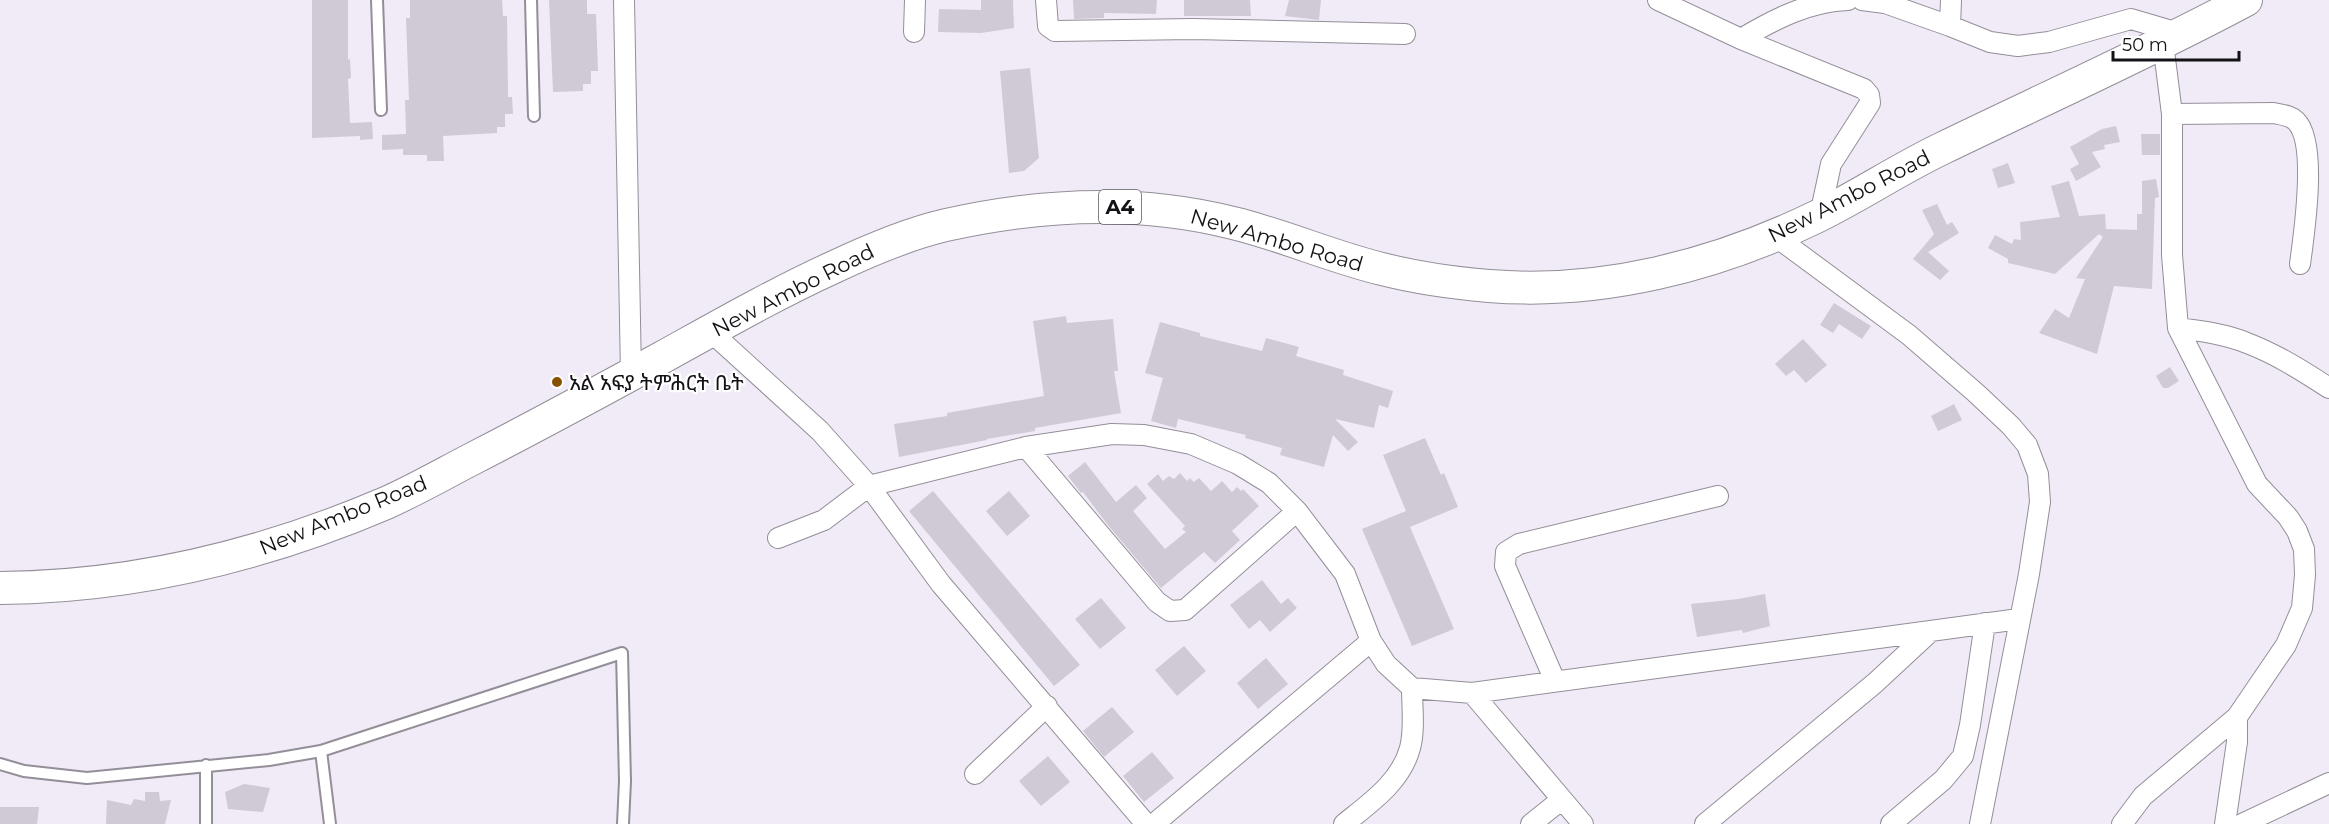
<svg xmlns="http://www.w3.org/2000/svg" width="2329" height="824" viewBox="0 0 2329 824" font-family="Montserrat,'Noto Sans Ethiopic',sans-serif">
<rect width="100%" height="100%" fill="#f1ebf7"/>
<path fill="#cfcad5" d="M312 0H348V60L350 59 351 78 348 79 350 123 372 122 373 139 360 140V136L312 138Z
M410 0H502L503 16H507L508 97H512L513 114H505V127H497V133L443 136 444 161H427V155H403V149L382 150V135L406 134 405 100H409L406 18H410Z
M549 0H587V14H596L598 71H591V84H583V91L553 92Z
M981 0H1013L1014 28 981 33 938 32 939 9 981 10Z
M1073 0H1157L1156 14 1104 13V18L1074 19Z
M1184 0H1250L1251 16H1184Z
M1289 0H1321L1319 20 1285 16Z
M1030 68 1039 158 1024 171 1009 173 1000 71Z
M2116 126 2120 142 2104 145 2105 149 2092 152 2101 167 2076 181 2070 169 2079 164 2070 147 2102 129Z
M2141 134H2160V155H2142Z
M2008 163 2015 183 1998 188 1992 169Z
M2156 179 2159 197 2155 198 2152 289 2114 286 2097 354 2039 333 2055 309 2069 318 2085 279 2076 278 2103 237 2099 234 2055 274 2008 263V259L1988 248 1995 235 2012 244 2014 239 2021 240 2020 222 2060 217 2051 186 2069 181 2079 216 2105 214 2106 229 2137 230V214H2142V181Z
M1937 204 1947 225 1952 222 1959 233 1928 252 1949 271 1940 280 1913 259 1934 234 1922 210Z
M1834 303 1871 326 1862 339 1839 324 1833 333 1820 325Z
M1066 316 1067 323 1113 319 1118 371H1114L1121 413 1035 428V431L987 439V440L899 457 894 424 947 416V413L1044 396 1033 321Z
M1160 322 1200 333V336L1262 351 1266 338 1299 347 1296 356 1344 370 1343 375 1393 391 1388 408 1379 405 1374 428 1335 419 1358 442 1348 451 1333 435 1324 467 1280 455 1282 448 1245 438 1246 435 1178 419 1176 428 1151 421 1163 378 1145 373Z
M1803 339 1827 365 1806 383 1794 370 1786 376 1775 364Z
M2170 367 2179 381 2168 388H2163L2156 376Z
M1954 404 1962 420 1938 431 1931 416Z
M1425 438 1441 475 1444 473 1458 507 1410 527 1454 629 1412 646 1362 529 1406 511 1383 455Z
M1085 462 1116 502 1136 485 1147 498 1133 511 1165 549 1186 532 1182 529 1185 526 1147 484 1158 474 1163 481 1169 476 1174 479 1180 473 1187 481 1190 478 1194 482 1199 478 1211 491 1222 481 1232 492 1237 487 1241 491 1243 489 1259 506 1232 531 1240 540 1215 563 1204 552 1161 588 1107 524 1083 492 1081 493 1068 476Z
M933 491 1080 665 1054 686 909 511Z
M1009 491 1030 516 1007 536 986 511Z
M1262 580 1281 604 1288 598 1297 608 1270 632 1260 620 1249 629 1230 605Z
M1765 594 1770 626 1743 633 1742 630 1697 637 1691 604 1738 599Z
M1101 598 1126 628 1100 649 1075 619Z
M1184 646 1206 671 1177 696 1155 670Z
M1266 658 1288 684 1258 709 1237 683Z
M1112 707 1134 732 1104 757 1083 731Z
M1152 752 1174 778 1144 802 1123 776Z
M1048 756 1070 782 1041 806 1019 781Z
M244 784 270 788 263 812 228 809 225 792Z
M145 792H159L160 801 171 800 165 824H106L107 800 131 805 134 799 145 801Z
M0 807H39L37 824H0Z"/>
<g fill="none" stroke-linecap="round" stroke-linejoin="round">
<defs>
<path id="service" d="M377 0 381 110
M531 0 534 116
M321 751 330 824
M0 764 24 771 87 778 269 760 321 751 622 653 625 781 623 824
M206 824V765"/>
<path id="minor" d="M624 0 631 374
M1046 0 1048 26 1055 31 1193 29 1405 34
M1658 0 1741 39 1864 89 1869 95 1870 103 1831 164 1820 215
M1862 0 1885 3 1950 26
M1951 0 1950 26 1990 42 2018 46 2049 42 2131 19 2182 34
M914 32 915 0
M1741 39C1773 20 1809 1 1848 0
M2172 114 2274 113C2281 115 2290 115 2296 121 2318 143 2304 234 2300 264
M1775 236 1909 335 1976 393 2011 426 2027 445 2038 474 2040 502 2029 574 1980 824
M2178 328C2201 331 2225 334 2247 343 2276 354 2303 371 2329 388
M710 331 820 431 869 486 941 584 1146 824
M1026 447 1157 602 1170 611 1185 610 1297 511
M778 538 824 520 869 486 1026 447 1112 434 1144 435 1191 444 1238 464 1269 483 1297 511 1345 574 1371 641 1386 664 1412 688 1472 693 2019 619
M1555 681 1505 566 1506 552 1519 544 1718 496
M1472 693 1583 824
M975 774 1047 706
M1154 824 1371 641
M1344 824C1370 803 1401 782 1410 748 1415 730 1412 707 1412 688
M1531 824 1561 800
M1705 824 1875 683 1930 632
M1891 824 1943 780 1963 756 1970 725 1985 623
M2122 824 2143 796 2237 717 2286 645 2302 608 2305 575 2304 549 2297 531 2288 517 2257 484 2178 328 2172 255V114L2163 43
M2225 824 2237 742V717
M2242 824 2329 783"/>
<path id="primary" d="M0 588C133 587 264 555 386 503 415 490 443 474 472 459 536 426 599 392 663 357 719 326 775 294 834 267 870 250 907 234 946 225 1040 204 1139 199 1233 223 1283 235 1332 257 1382 269 1417 278 1454 283 1489 286 1601 295 1715 266 1816 217 1859 196 1899 169 1943 148 2044 99 2147 53 2246 0"/>
</defs>
<use href="#service" stroke="#938e98" stroke-width="14"/>
<use href="#minor" stroke="#938e98" stroke-width="22"/>
<use href="#primary" stroke="#938e98" stroke-width="34"/>
<use href="#service" stroke="#fff" stroke-width="10"/>
<use href="#minor" stroke="#fff" stroke-width="20"/>
<use href="#primary" stroke="#fff" stroke-width="32"/>
</g>
<circle fill="#885300" stroke="#fff" stroke-width="2" cx="557" cy="382" r="6"/>
<g text-anchor="middle" dominant-baseline="central" stroke-width="4.5" stroke-linejoin="round" paint-order="stroke">
<rect fill="#fff" stroke="#5a595c" stroke-width="1.5" x="1099" y="190" width="42" height="34" rx="4.5"/>
<g font-size="20" font-weight="bold" fill="#141216">
<text x="1120" y="207">A4</text>
</g>
<g font-size="21" fill="#141216" stroke="#fff">
<text transform="translate(1849 196) rotate(-27)">New Ambo Road</text>
<text transform="translate(1277 240) rotate(16)">New Ambo Road</text>
<text transform="translate(793 290) rotate(-27)">New Ambo Road</text>
<text transform="translate(343 515) rotate(-22)">New Ambo Road</text>
</g>
<g font-size="21" fill="#141216" stroke="#fff" text-anchor="start">
<text x="569" y="382">አል አፍያ ትምሕርት ቤት</text>
</g>
</g>
<path d="M2113 51v9h126v-9" fill="none" stroke="#141216" stroke-width="3"/>
<text x="2122" y="51" font-size="18" fill="#141216" stroke="#ffffff" stroke-width="4.5" paint-order="stroke">50 m</text>
</svg>
